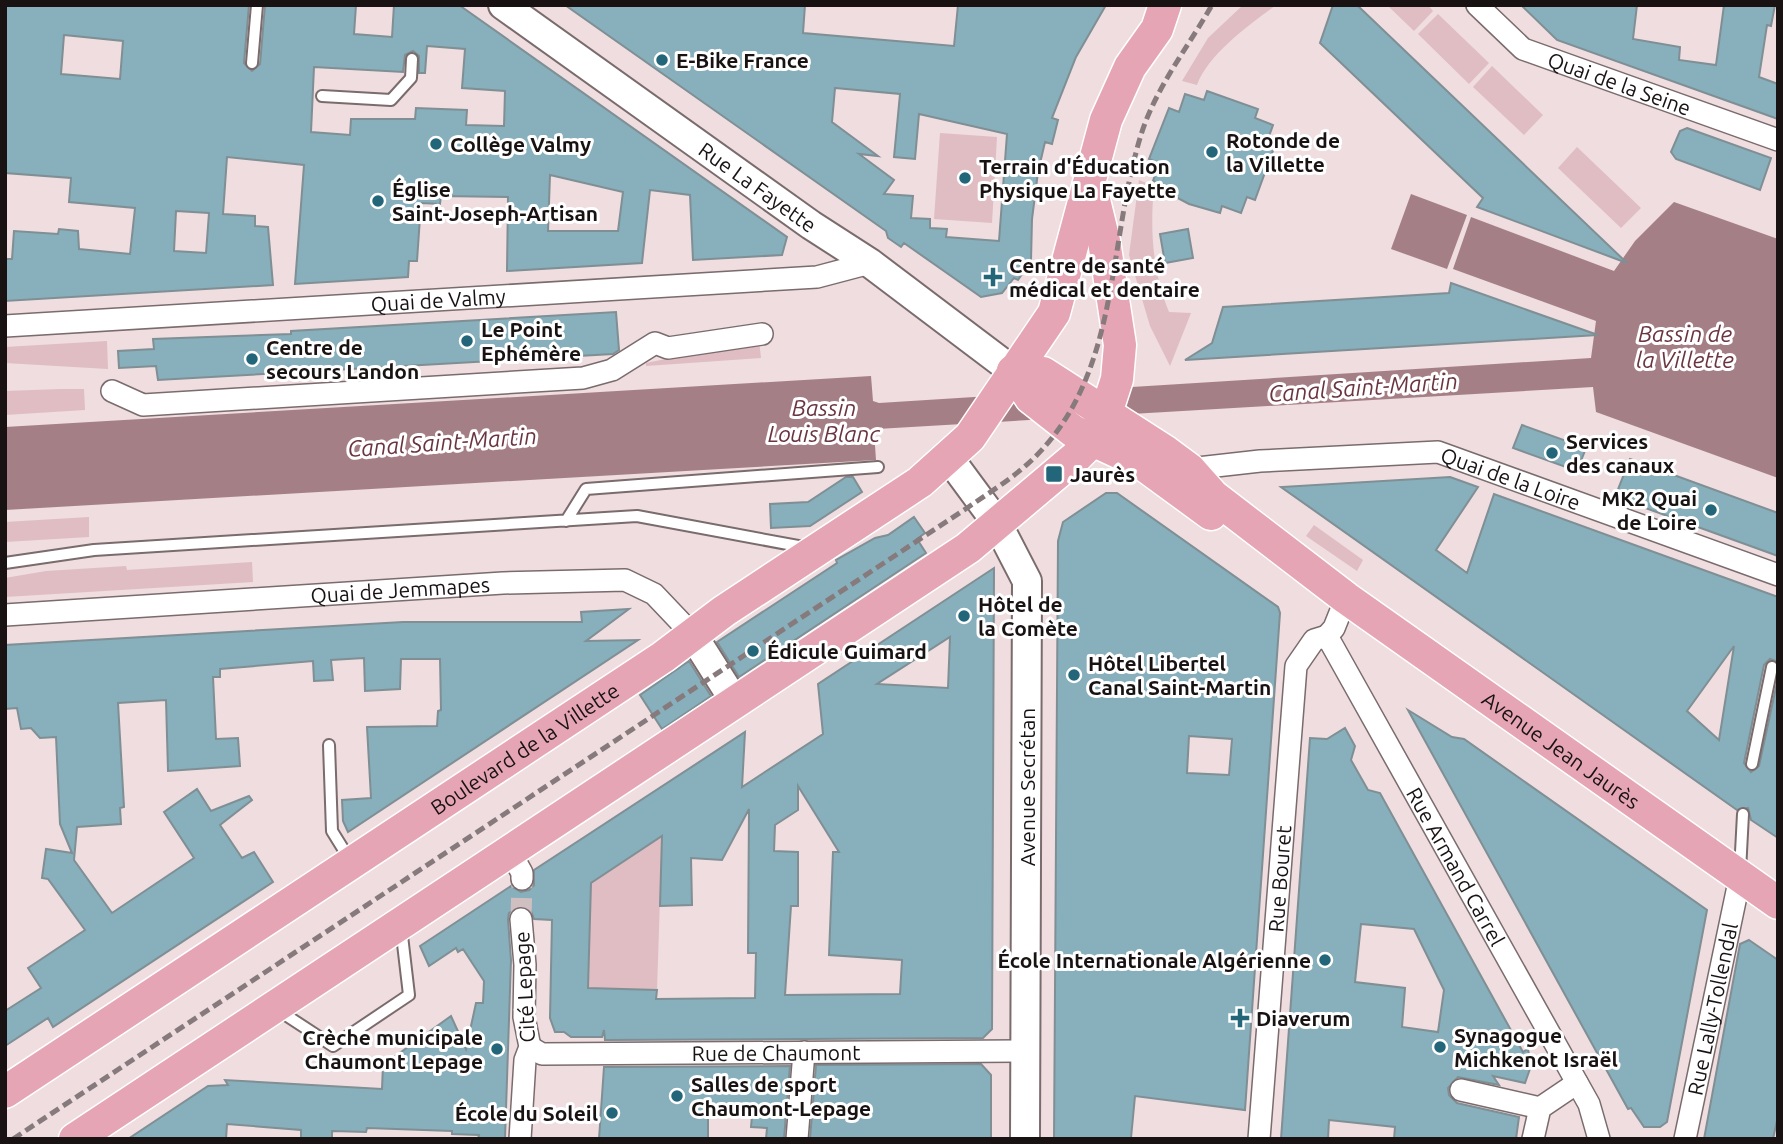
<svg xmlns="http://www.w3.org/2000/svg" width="1783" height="1144" viewBox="0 0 1783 1144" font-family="Ubuntu,sans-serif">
<rect width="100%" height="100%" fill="#efdde0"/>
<path fill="#dfbdc3" d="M1243 5H1276C1250 24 1208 54 1197 85L1182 81 1208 38Z
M1387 5H1428L1433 11 1414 31Z
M1438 14 1489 63 1469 84 1418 34Z
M1492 66 1543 115 1524 135 1473 87Z
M940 133 997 137 992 223 934 219Z
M1577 147 1641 208 1621 228 1558 168Z
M1139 180 1154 186C1150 229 1152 271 1169 312L1191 313 1170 366 1150 326 1129 255Z
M759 340 761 358 646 366V363Z
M107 341 108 369 5 363V347Z
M61 389H84L85 410 5 415V391Z
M89 517V537L5 542V522Z
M1314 525 1363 560 1357 571 1306 536Z
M252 562 253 582 5 597V578L46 571 126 566 127 570Z
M662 836 657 990 588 988 591 883Z"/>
<path fill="#a57f86" d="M1411 194 1467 215 1447 269 1391 249Z
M1674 202 1778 239V478L1596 412 1593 387 877 429 874 431 876 460 5 510V427L871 376 873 401 879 403 1591 358 1596 321 1453 269 1471 217 1614 271 1635 241Z"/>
<path fill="#87afbc" stroke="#7f8f94" stroke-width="2" fill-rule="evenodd" d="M5 5H249L244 63 252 71 260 64 265 5H356L354 34 392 37 394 5H459L787 237 782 255 693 260 690 195 650 190 642 263 507 271 508 197 441 196 440 204 421 203 417 261H409L408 277 295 284 304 165 227 157 223 214 255 216V226L268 227 273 285 5 301V259H12L14 231 58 234 59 229 78 231 79 249 130 254 135 208 69 202 71 178 5 173ZM64 35 123 41 120 79 61 74ZM427 46 465 49 462 88 505 91 504 126 466 125 467 110 416 108 415 119H351L350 135 311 132 314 67 403 72 405 55 413 51 419 56V73H425ZM550 175 623 192 618 231H548ZM176 211 209 213 206 253 174 251Z
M565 5H805L803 33 954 46 958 5H1106L1076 57 1052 118 1058 120 1052 144 1045 142 1038 172 1032 219 1031 261 1018 280 1014 278 1002 293 981 297 904 243 901 247 888 238 886 231ZM835 88 900 94 894 157 915 159 919 114 1007 134 999 241 946 237 947 229 930 228V219L911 218 913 196 884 194 894 180 859 154 878 156 832 122Z
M1333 5H1357L1627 263 1477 207 1483 198 1320 43Z
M1521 5H1637L1633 39 1680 47 1679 60 1716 65 1724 5H1775L1771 26 1767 25 1759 77 1778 84V119L1557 40Z
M1207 91 1258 109 1255 118 1273 125 1267 142 1275 145 1255 200 1247 197 1241 213 1222 206 1220 213 1189 204 1170 194 1172 188 1153 181 1159 163 1149 159 1169 108 1179 112 1185 94 1204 100Z
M1687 128 1771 158 1760 190 1676 159 1671 152 1680 131Z
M1188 229 1193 258 1165 263 1160 234Z
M1451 283 1598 335 1185 360 1212 343 1223 307 1449 293Z
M616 312 619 350 613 354 158 380 156 366 119 368 118 351 154 349 153 339 291 334V331Z
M1522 425 1586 448 1577 471 1513 448Z
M1630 459 1778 513V556L1615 497Z
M846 477H853L862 492 810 526 771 528 770 504 808 502Z
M1450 477 1478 487 1436 550 1467 573 1494 494 1778 597V662L1770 659 1764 665 1744 763 1751 772 1759 766 1778 678V838L1751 820 1748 808 1737 810 1281 487ZM1734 646 1719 740 1687 711Z
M1106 493H1117L1278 607 1280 613 1245 1110 1135 1096 1131 1138 1054 1139 1058 541 1063 522ZM1189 736 1232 739 1229 775 1187 773Z
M914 517 925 533 917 539 926 553 739 677 717 642 837 563 836 560 875 538 888 535Z
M994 568 992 1029 983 1038 605 1040 604 1030 602 1037H571L564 1032H555L550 1018 552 920 534 919 531 911 519 906 509 913 508 919 511 960 505 1139H478L479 1135 452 1134V1131L367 1128 366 1132 332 1131V1139H301V1130L227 1124 226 1139H128L208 1086 228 1085 225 1080 382 1089 383 1065 451 1016 466 1049 476 1003H483L484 981 463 949 458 952 456 948 429 966 420 946 511 886 521 892 529 890 534 885V870L745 732 742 787 823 734 818 684ZM950 637 948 688 877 684ZM798 786 839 852H833L829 955 902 960 900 994 785 995 791 906H798V852L774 851 775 825 798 810ZM749 809 748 953H756L755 998 656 999 657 990 588 988 591 883 662 836 660 906 692 905 691 858 722 860Z
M629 609 586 641 638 640 348 832 343 821 342 800 371 798 367 727 437 726 438 711 441 710 440 659H401L400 689 365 691 364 658 331 660 333 680 314 681 313 661 220 669V677H213L216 739 238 738 240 766 168 771 166 700 118 703 124 807 120 808 121 824 77 827 74 860 112 913 194 858 164 812 197 789 211 811 249 796 252 800 220 825 242 858 254 852 273 882 53 1027 48 1018 5 1046V1011L41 988 28 968 85 930 48 879 42 878 46 849 72 853 60 824 56 737 40 738 31 728 21 729 17 708 5 709V645L403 622H582L581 612Z
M689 661 711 696 662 729 640 695Z
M1408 710 1452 737 1464 739 1707 910 1667 1122 1660 1127H1644L1631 1108 1628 1109Z
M1345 728 1355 746 1351 760 1368 790 1380 793 1523 1052 1528 1049 1531 1066 1525 1083 1493 1076 1499 1085 1458 1077 1448 1088 1449 1095 1457 1103 1519 1117 1516 1139H1394L1395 1127 1329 1120 1328 1139H1281L1310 738 1327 739ZM1361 924 1414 929 1444 990 1438 1032 1402 1027 1405 988 1355 982Z
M1749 940 1778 960V1116L1773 1139H1704L1740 944Z
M981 1064 991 1075V1139H810L816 1065Z
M790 1066 784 1139H766L767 1128 751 1127 752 1116 708 1115V1139H599L604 1067Z"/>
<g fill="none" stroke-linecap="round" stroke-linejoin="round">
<path stroke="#cfbfc1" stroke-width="21" stroke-dasharray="21 10" stroke-linecap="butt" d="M521 919 522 879"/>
<defs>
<path id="lane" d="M252 63 257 5
M322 96 391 100 411 78 412 59
M566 521 586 489 878 467
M5 563 94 550 637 516 809 548
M329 745 332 831 350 860
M1752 764 1772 667
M1740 871 1743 814
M278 1010 333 1046 409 995 401 927"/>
<g id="street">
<path id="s1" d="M1477 5 1523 49 1778 140"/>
<path id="s2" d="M5 326 817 277 870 263"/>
<path d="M112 391 143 405 583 378 612 370 655 343 668 348 762 334"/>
<path id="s3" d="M1189 469 1260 461 1438 452 1778 575"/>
<path id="s4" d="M5 615 503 583 625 580 654 594 692 634"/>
<path id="s5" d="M1327 636 1589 1104 1599 1139"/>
<path d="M1327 636 1334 628 1346 598"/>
<path d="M511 853 522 873V879"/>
<path id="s6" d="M530 1047 542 1054 1026 1051"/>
<path d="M1461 1090 1540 1108"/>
<path d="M520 1139 525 1060 530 1047 524 1017 525 965 521 919"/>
<path d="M797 1139 804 1052"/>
<path id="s7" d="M1259 1139 1296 666 1314 640 1327 636"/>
<path d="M1533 1139 1540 1108 1577 1083"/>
<path id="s8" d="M1685 1139 1740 877"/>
</g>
<g id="secondary">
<path id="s9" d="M503 5 811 225 870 263 1013 371"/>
<path d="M949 458 997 523 1027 581 1025 1139"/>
<path d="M692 634 735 702"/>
</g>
<g id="primary">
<path id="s10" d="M1013 371 1043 373 1166 452 1189 469 1213 496 1346 598 1778 903"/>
<path d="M1013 371 1031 398 1073 431 1140 462 1211 514"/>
<path id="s11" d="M5 1092 663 657 724 611 920 482 970 437 1054 313 1106 120 1130 67 1157 29 1165 5"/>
<path d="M75 1139 968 548 1076 457 1092 441 1106 413 1117 379 1120 345 1104 241 1090 184"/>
</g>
</defs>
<use href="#lane" stroke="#7a6b6d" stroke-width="14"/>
<use href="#street" stroke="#7a6b6d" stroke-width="24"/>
<use href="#secondary" stroke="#7a6b6d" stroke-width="32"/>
<use href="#primary" stroke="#fff" stroke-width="35"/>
<use href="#lane" stroke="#fff" stroke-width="10"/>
<use href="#street" stroke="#fff" stroke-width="21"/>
<use href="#secondary" stroke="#fff" stroke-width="28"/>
<use href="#primary" stroke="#e6a5b5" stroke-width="32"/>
<path stroke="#867a7c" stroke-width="5" stroke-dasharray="10 5" stroke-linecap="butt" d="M13 1139 967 508C990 492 1015 477 1035 457 1121 371 1107 244 1141 135 1155 89 1188 47 1212 5"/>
</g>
<g fill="#236679" stroke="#fff" stroke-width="2.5">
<circle cx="662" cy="60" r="7"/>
<circle cx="436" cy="144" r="7"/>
<circle cx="1212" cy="152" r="7"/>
<circle cx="965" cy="178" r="7"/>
<circle cx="378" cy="201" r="7"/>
<path d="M989.5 266.5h7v7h7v7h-7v7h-7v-7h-7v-7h7z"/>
<circle cx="467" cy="341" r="7"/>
<circle cx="252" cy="359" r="7"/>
<circle cx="1552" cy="453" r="7"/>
<rect x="1045" y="465" width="18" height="18" rx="3.5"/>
<circle cx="1711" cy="510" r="7"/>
<circle cx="964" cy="616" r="7"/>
<circle cx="753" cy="651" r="7"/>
<circle cx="1074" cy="675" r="7"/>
<circle cx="1325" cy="960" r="7"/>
<path d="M1236.5 1007.5h7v7h7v7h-7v7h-7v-7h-7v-7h7z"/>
<circle cx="1440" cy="1047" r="7"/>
<circle cx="497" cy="1049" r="7"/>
<circle cx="677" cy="1096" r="7"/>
<circle cx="612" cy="1113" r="7"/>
</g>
<g text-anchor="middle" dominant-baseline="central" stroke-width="6" stroke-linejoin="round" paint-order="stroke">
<g font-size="21" font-weight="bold" fill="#181213" stroke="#fff" text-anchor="start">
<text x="676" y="60">E-Bike France</text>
<text x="1226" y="140">Rotonde de<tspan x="1226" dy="24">la Villette</tspan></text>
<text x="450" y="144">Collège Valmy</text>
<text x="979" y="166">Terrain d'Éducation<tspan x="979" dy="24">Physique La Fayette</tspan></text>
<text x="392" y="189">Église<tspan x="392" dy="24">Saint-Joseph-Artisan</tspan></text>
<text x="1009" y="265">Centre de santé<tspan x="1009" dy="24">médical et dentaire</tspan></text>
<text x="481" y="329">Le Point<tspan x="481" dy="24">Ephémère</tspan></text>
<text x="266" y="347">Centre de<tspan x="266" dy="24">secours Landon</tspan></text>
<text x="1566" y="441">Services<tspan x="1566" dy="24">des canaux</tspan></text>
<text x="1070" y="474">Jaurès</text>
<text x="1697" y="498" text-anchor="end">MK2 Quai<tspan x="1697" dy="24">de Loire</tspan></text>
<text x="978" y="604">Hôtel de<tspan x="978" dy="24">la Comète</tspan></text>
<text x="767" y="651">Édicule Guimard</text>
<text x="1088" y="663">Hôtel Libertel<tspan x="1088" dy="24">Canal Saint-Martin</tspan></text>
<text x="1311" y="960" text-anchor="end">École Internationale Algérienne</text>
<text x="1256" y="1018">Diaverum</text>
<text x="1454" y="1035">Synagogue<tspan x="1454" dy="24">Michkenot Israël</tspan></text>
<text x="483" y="1037" text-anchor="end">Crèche municipale<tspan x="483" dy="24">Chaumont Lepage</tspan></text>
<text x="691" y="1084">Salles de sport<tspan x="691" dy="24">Chaumont-Lepage</tspan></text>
<text x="598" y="1113" text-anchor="end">École du Soleil</text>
</g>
<g font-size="21" fill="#181213" stroke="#fff">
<text stroke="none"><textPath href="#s1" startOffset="166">Quai de la Seine</textPath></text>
<text stroke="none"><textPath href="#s9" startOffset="313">Rue La Fayette</textPath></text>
<text stroke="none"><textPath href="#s2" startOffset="434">Quai de Valmy</textPath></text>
<text stroke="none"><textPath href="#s3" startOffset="327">Quai de la Loire</textPath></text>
<text stroke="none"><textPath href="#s4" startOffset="396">Quai de Jemmapes</textPath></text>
<text stroke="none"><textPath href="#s11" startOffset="623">Boulevard de la Villette</textPath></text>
<text stroke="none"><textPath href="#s10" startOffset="672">Avenue Jean Jaurès</textPath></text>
<text transform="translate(1027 787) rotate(-90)">Avenue Secrétan</text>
<text stroke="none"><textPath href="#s5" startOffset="264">Rue Armand Carrel</textPath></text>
<text stroke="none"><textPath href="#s7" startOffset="261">Rue Bouret</textPath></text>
<text transform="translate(524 987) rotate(-93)">Cité Lepage</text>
<text stroke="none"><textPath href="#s8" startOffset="133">Rue Lally-Tollendal</textPath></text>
<text stroke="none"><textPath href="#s6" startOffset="248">Rue de Chaumont</textPath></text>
</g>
<g font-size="23" font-style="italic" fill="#6a3541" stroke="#fff">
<text x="1685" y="333">Bassin de<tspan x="1685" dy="26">la Villette</tspan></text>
<text transform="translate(1363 387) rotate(-4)">Canal Saint-Martin</text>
<text x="824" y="407">Bassin<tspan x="824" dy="26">Louis Blanc</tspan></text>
<text transform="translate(442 442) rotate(-4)">Canal Saint-Martin</text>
</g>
</g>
<rect width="1783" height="1144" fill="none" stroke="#181213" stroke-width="14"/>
</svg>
